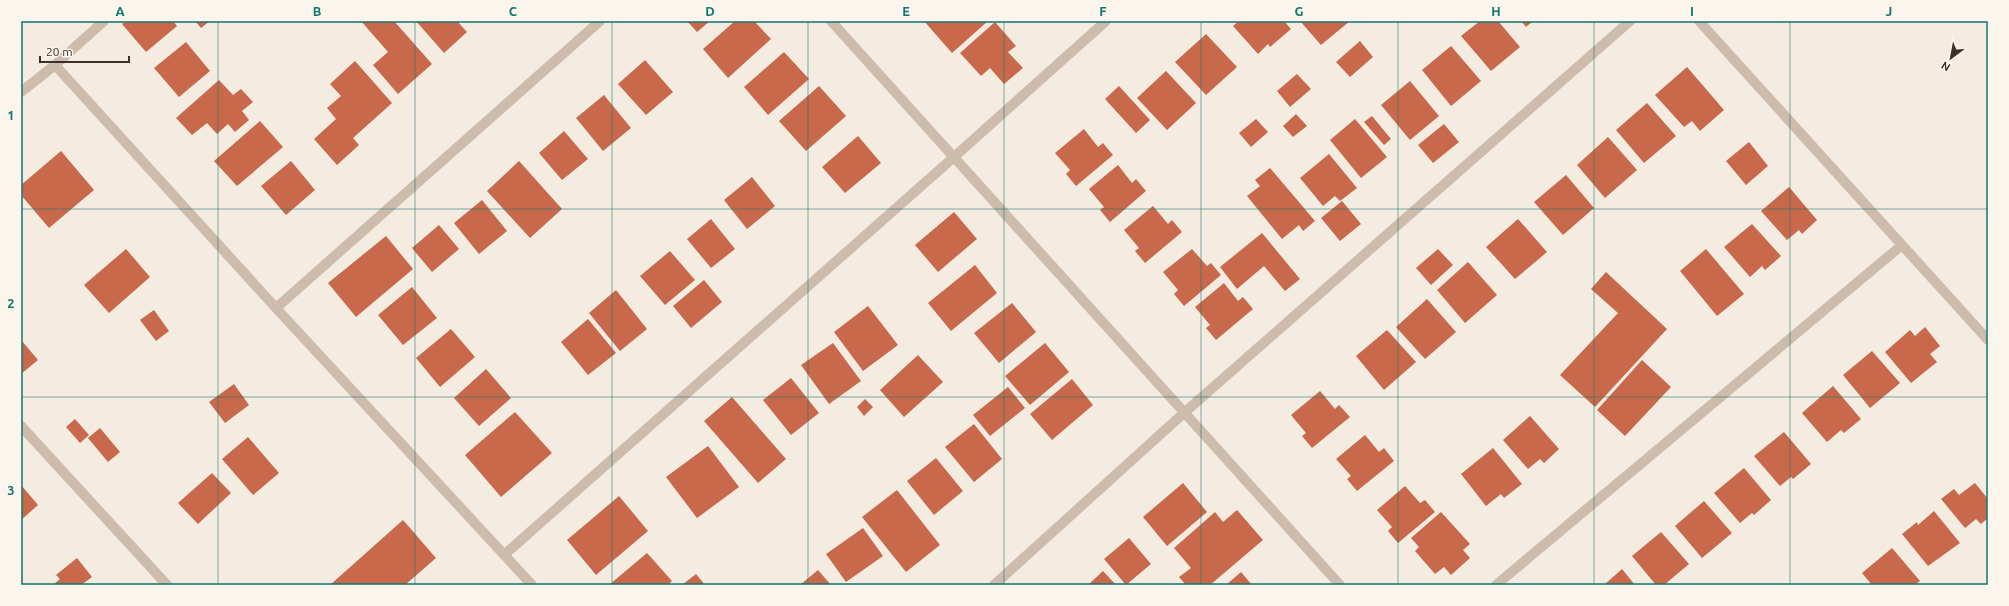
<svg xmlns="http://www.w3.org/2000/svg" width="2009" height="606" viewBox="0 0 2009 606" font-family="Ubuntu,sans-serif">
<rect width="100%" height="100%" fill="#f4ebe1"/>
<path fill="#c8694b" d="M126 21H173L177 26 146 52 122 24Z
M195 21H210L201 28Z
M361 21H394L432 64 398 94 373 65 388 52Z
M416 21H457L467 32 444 53Z
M687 21H710L697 32Z
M735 21H754L771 39 728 78 703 49Z
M924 21H988L952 53Z
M1239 21H1284L1291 29 1270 47 1268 44 1258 54 1233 26Z
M1300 21H1350L1321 45Z
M1480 21H1498L1520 47 1491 71 1461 36Z
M1521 21H1533L1526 27Z
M995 22 1016 46 1008 52 1023 68 1004 84 990 68 981 76 960 53Z
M1206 34 1237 67 1206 95 1175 62Z
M1360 41 1373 57 1350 77 1336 62Z
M186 42 210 71 179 97 154 68Z
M1451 46 1481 81 1451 106 1422 70Z
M784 52 809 79 768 115 744 87Z
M645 60 673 92 646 115 618 84Z
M355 61 392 103 353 138 359 145 337 165 314 139 336 119 327 108 341 96 330 84Z
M1687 67 1724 110 1700 131 1692 121 1684 127 1655 95Z
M1166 71 1196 103 1167 130 1137 98Z
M1297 74 1311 89 1290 107 1277 91Z
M219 80 233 95 241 89 253 102 242 111 249 120 235 132 228 124 217 134 207 123 192 135 176 118Z
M1410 81 1439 116 1410 140 1381 105Z
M819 86 846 116 806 151 779 121Z
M1119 86 1150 120 1136 133 1105 99Z
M604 95 631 128 603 151 576 118Z
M1647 103 1676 136 1644 163 1616 130Z
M1296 114 1307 126 1293 137 1283 126Z
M1372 116 1391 139 1384 145 1364 122Z
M1256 119 1268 132 1251 147 1239 133Z
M1355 119 1387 157 1361 178 1330 140Z
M260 121 283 147 237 186 214 161Z
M1444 124 1459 142 1433 163 1418 145Z
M1084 129 1098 147 1103 143 1113 155 1076 186 1066 174 1070 170 1055 153Z
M564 131 588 159 562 180 539 153Z
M858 136 881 163 845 193 822 167Z
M1608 137 1637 170 1605 198 1577 165Z
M1749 142 1768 166 1746 185 1726 161Z
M61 151 94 190 49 228 21 195V185Z
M1329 154 1357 188 1340 201 1335 196 1323 206 1300 178Z
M291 161 315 190 286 215 261 186Z
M519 161 562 209 530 238 487 191Z
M1118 165 1132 183 1136 179 1146 191 1110 222 1100 210 1104 207 1089 189Z
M1270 168 1315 221 1303 231 1299 225 1282 239 1247 196 1260 186 1255 180Z
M1566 175 1594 208 1563 235 1534 202Z
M752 177 775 206 747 229 724 200Z
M1789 187 1817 220 1802 234 1799 230 1787 240 1761 211Z
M482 200 507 231 479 254 454 223Z
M1342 201 1361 224 1340 241 1321 218Z
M1153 206 1168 224 1172 220 1182 232 1145 263 1135 251 1139 248 1124 230Z
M954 212 977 239 938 272 915 245Z
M711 219 735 249 711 268 687 239Z
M1518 219 1547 252 1515 279 1486 247Z
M1752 224 1781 256 1765 270 1762 266 1750 277 1724 247Z
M439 225 459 249 432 272 412 248Z
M1262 233 1300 279 1285 291 1264 266 1237 289 1220 267Z
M386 236 413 269 356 317 328 283Z
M126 249 150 277 109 313 84 285Z
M1192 249 1207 266 1211 263 1221 275 1184 306 1174 294 1178 290 1163 272Z
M1438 249 1453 265 1431 285 1416 268Z
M1706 249 1744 294 1717 316 1680 271Z
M670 251 695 280 665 305 640 276Z
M1468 262 1497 295 1465 323 1437 290Z
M975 265 997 293 951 331 928 303Z
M1606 272 1667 329 1595 407 1560 375 1618 313 1591 289Z
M704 280 722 302 691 328 673 306Z
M1224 283 1238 301 1243 297 1253 309 1216 340 1206 328 1210 325 1195 307Z
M412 287 437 318 403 345 378 315Z
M616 290 647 329 620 351 589 313Z
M1427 299 1456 332 1425 359 1396 327Z
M1012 303 1036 332 999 363 974 333Z
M868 306 898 345 863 371 834 332Z
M154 310 169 331 156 341 140 320Z
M588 319 616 353 588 375 561 342Z
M1925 327 1940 346 1930 354 1937 362 1911 383 1885 352 1910 330 1915 336Z
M451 329 475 357 440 387 416 358Z
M1387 330 1416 362 1384 390 1356 356Z
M22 341 38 360 21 374V342Z
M833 343 861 381 829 404 801 365Z
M1045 343 1069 372 1030 405 1005 376Z
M1872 351 1900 383 1870 408 1843 375Z
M918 355 943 382 904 417 880 390Z
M1642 360 1671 387 1625 436 1597 410Z
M486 369 511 398 479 426 454 398Z
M791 378 819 413 791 435 763 400Z
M1072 379 1093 405 1052 440 1030 414Z
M234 384 249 405 225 423 209 402Z
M1833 386 1861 419 1844 433 1841 430 1827 442 1802 413Z
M1008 387 1025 408 990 436 973 415Z
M1320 391 1335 409 1339 405 1350 417 1312 448 1302 436 1306 433 1291 415Z
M732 397 786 459 758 483 704 421Z
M865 399 873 407 864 416 857 407Z
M515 412 552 453 501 497 465 455Z
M1530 416 1559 449 1544 463 1540 459 1528 469 1503 440Z
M75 419 89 435 80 443 66 427Z
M974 424 1002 459 974 482 945 447Z
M100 428 120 452 108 462 88 438Z
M1784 432 1811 464 1793 479 1791 477 1780 486 1754 456Z
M1365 435 1379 452 1384 448 1394 461 1357 491 1347 479 1351 476 1336 459Z
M248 437 279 473 253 495 222 459Z
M708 446 739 487 697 518 666 477Z
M1493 448 1522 484 1504 498 1501 494 1486 506 1461 474Z
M936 458 963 491 934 515 907 481Z
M1744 468 1771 500 1754 515 1752 513 1740 523 1714 493Z
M212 473 231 493 198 524 178 503Z
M1183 483 1207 512 1167 546 1143 517Z
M1975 483 1988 499V518L1981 524 1976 519 1965 528 1941 499 1954 489 1959 495Z
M21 485 38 505 21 520Z
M1405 486 1420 503 1425 500 1435 512 1398 543 1388 531 1392 527 1377 510Z
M897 490 940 545 906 572 862 517Z
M619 496 648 531 596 575 567 540Z
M1704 501 1732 533 1702 558 1675 526Z
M1237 510 1263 540 1210 585H1186L1179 577 1191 568 1174 548 1215 512 1223 522Z
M1934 511 1960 543 1928 566 1902 534 1917 522 1918 525Z
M1441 512 1470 544 1463 550 1470 558 1451 575 1444 567 1435 574 1415 551 1419 547 1411 538Z
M403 520 436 558 405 585H330Z
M863 528 883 556 846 582 826 554Z
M1661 532 1689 564 1664 585H1656L1632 556Z
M1129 538 1151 564 1126 585 1104 559Z
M1892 548 1920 581 1915 585H1872L1862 573Z
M647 553 672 581 668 585H609Z
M77 558 92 577 81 585H53L60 579 56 575Z
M1622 569 1635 585H1604Z
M818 570 831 585H800Z
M1103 571 1116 585H1088Z
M1241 572 1252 585H1226Z
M696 574 705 585H682Z"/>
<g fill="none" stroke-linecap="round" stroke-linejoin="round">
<path stroke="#cdbbac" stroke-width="10" d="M831 21 1340 585
M1699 21 1988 340
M55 65 276 308 532 585
M21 92 55 65 104 21
M276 308 600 21
M21 426 167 585
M504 555 954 157 1106 21
M994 585 1185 412 1630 21
M1496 585 1902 245"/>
</g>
<path fill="none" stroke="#0f766e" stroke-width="1" stroke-opacity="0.55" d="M218 21V585M415 21V585M612 21V585M808 21V585M1004 21V585M1201 21V585M1398 21V585M1594 21V585M1790 21V585M21 209H1988M21 397H1988"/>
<rect width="2009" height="606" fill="none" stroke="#fbf5ee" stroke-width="44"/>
<g transform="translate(1951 58) rotate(212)" stroke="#fbf5ee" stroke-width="3" paint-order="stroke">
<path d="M0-3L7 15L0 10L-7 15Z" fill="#3b302b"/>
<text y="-6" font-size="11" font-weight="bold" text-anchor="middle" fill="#3b302b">N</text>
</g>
<path d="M40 56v6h89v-6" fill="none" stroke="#3b302b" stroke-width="2"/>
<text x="46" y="56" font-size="12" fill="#3b302b" stroke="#fbf5ee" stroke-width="3" paint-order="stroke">20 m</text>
<rect x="22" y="22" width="1965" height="562" fill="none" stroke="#0f766e" stroke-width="1.5"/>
<g font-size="13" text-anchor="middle" font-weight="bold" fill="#0f766e">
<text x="120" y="16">A</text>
<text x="317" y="16">B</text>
<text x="513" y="16">C</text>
<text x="710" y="16">D</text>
<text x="906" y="16">E</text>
<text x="1103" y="16">F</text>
<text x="1299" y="16">G</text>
<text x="1496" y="16">H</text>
<text x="1692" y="16">I</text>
<text x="1889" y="16">J</text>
<text x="11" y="120">1</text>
<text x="11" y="308">2</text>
<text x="11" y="495">3</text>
</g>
</svg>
